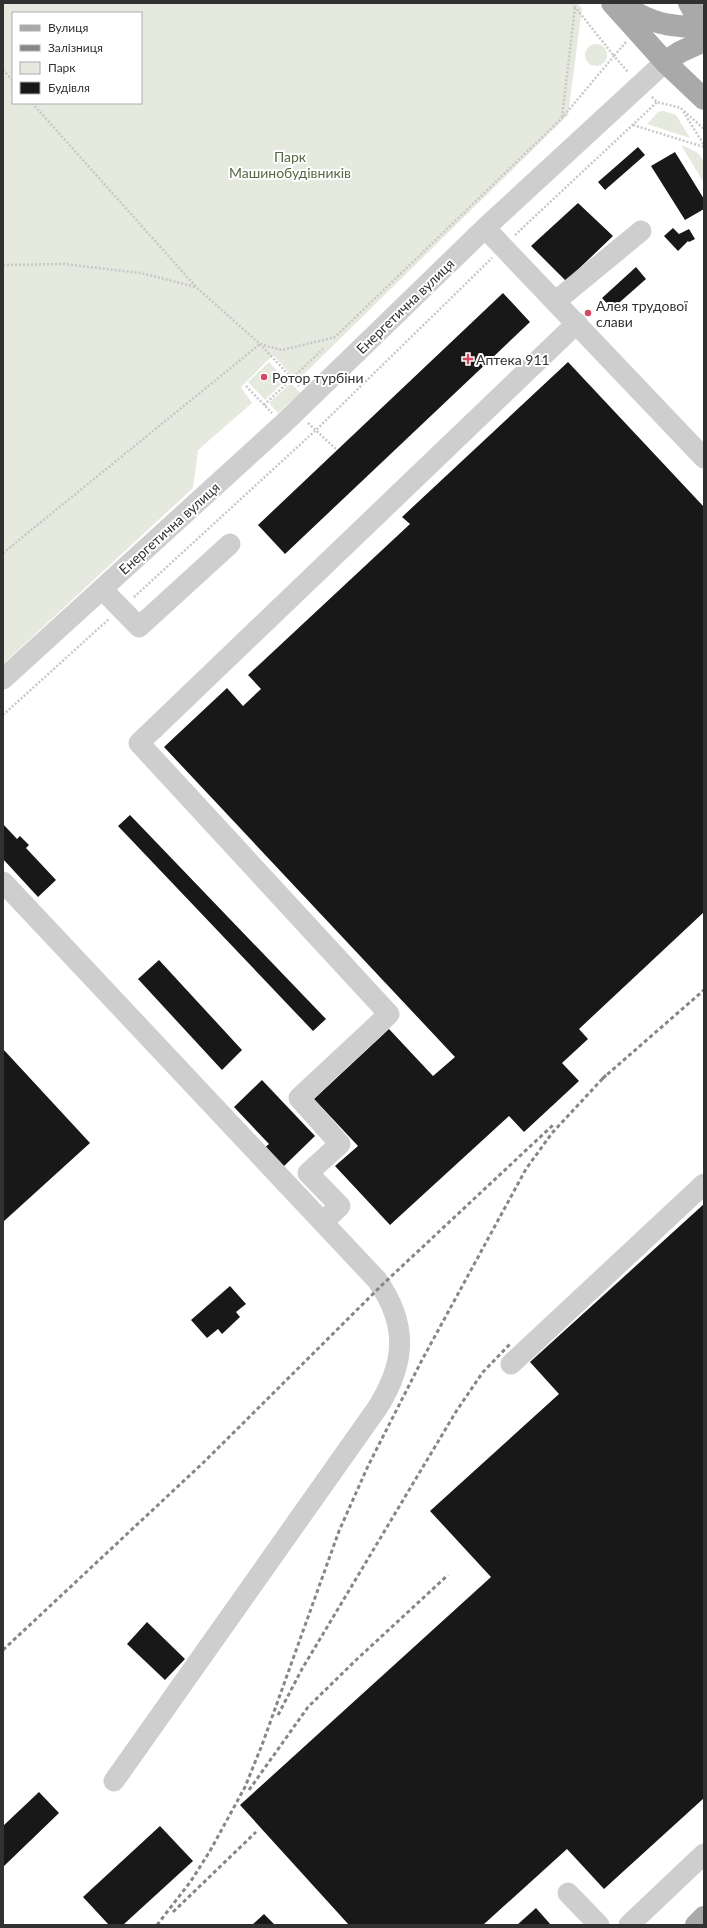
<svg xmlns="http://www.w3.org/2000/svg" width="707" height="1928" viewBox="0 0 707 1928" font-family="Lato,sans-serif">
<rect width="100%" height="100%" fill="#fff"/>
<path fill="#e5e9de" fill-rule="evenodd" d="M3 3H577L582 8 568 115 297 381 273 355 241 387 252 403 198 450 193 488 3 664ZM13 13H141V103H13Z
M585 55a11 11 0 1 1 22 0a11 11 0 1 1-22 0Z
M664 111 676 115 690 138 647 124 658 112Z
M681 145C706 155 704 157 704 183Z
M269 362 286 380 265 400 248 382Z
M291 383 300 393 278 413 269 403Z"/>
<path fill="#181818" d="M638 147 645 155 605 190 598 182Z
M675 152 704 199V209L685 220 651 166Z
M578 203 613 236 566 281 531 246Z
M673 228 679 234 689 229 695 239 689 242 688 241 678 251 664 236Z
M636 267 646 279 612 309 602 298Z
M503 293 530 322 285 554 258 525Z
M568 362 704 507V912L579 1029 588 1039 562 1063 579 1081 524 1132 509 1116 390 1225 335 1166 358 1146 314 1099 389 1029 433 1076 455 1057 164 747 227 688 243 706 261 689 248 675 410 524 402 517Z
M130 815 326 1019 313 1031 118 826Z
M3 824 17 839 20 836 29 845 26 848 56 880 38 897 3 859Z
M159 960 242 1050 222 1070 138 979Z
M3 1049 90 1143 3 1222Z
M262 1080 315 1136 283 1167 264 1148 269 1144 234 1107Z
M704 1204V1798L604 1889 567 1849 483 1925H349L240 1805 491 1577 430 1511 559 1394 530 1362Z
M230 1286 246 1304 236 1312 240 1317 222 1334 218 1329 207 1338 191 1320Z
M147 1622 185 1659 165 1680 127 1644Z
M39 1792 59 1813 3 1867V1826Z
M160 1826 193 1861 123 1925H109L83 1897Z
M536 1908 551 1925H517Z
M264 1914 275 1925H252Z"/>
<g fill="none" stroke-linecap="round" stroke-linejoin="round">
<path stroke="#c8c8c8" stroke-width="2.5" stroke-dasharray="2 2" stroke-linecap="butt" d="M572 3 614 56 626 42
M3 70 13 81
M652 97 657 102 681 108 704 145
M32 103 197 288 260 344 299 386
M684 111 704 129
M562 117 575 7
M633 125 704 147
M515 235 657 102
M3 265 64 264 141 273 196 287
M260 344 282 350 335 337 562 118 614 56 628 72
M246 386 272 413
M264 405 323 349
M308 423 337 450
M3 553 260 344
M134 597 316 430 492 258
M3 715 109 619"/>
<path stroke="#cecece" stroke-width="21" d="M485 228 704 458
M556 301 641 231
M102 589 139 627 230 544
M3 679 283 424 485 228 665 62
M3 882 377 1280C408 1324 406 1362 378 1407L114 1781
M323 1222 340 1206 308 1173 340 1144 299 1098 389 1014 139 743 577 323
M511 1364 704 1184
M568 1893 599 1925
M629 1925 704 1854"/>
<path stroke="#a9a9a9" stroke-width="22" d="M612 3 665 62 704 99
M622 3C649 25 671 26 704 28
M689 3 704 29
M665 62 680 52 704 41
M696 1925 704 1917"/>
<path stroke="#868686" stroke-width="3" stroke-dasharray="4 3" stroke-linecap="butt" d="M602 1079 704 990
M3 1650 205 1461 383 1284 553 1125
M278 1715 302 1669 457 1410 483 1372 511 1343
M249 1790 308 1707 355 1661 448 1575
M173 1912 256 1832
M157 1925 191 1881 210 1851 245 1787 262 1745 339 1531 368 1466 422 1360 526 1169 552 1133 606 1075"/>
</g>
<g fill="#d14a61" stroke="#fff" stroke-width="1.5">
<circle cx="588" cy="313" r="4"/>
<path d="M466 353h4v4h4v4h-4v4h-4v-4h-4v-4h4z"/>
<circle cx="264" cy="377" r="4"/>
</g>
<g text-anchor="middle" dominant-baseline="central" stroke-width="4" stroke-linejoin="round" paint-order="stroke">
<g font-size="14" fill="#586843" stroke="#fff">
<text x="290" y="156">Парк<tspan x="290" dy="16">Машинобудівників</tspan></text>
</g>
<g font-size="14" fill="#313131" stroke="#fff" text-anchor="start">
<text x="596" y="305">Алея трудової<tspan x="596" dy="16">слави</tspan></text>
<text x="476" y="359">Аптека 911</text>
<text x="272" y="377">Ротор турбіни</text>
</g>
<g font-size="14" fill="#313131" stroke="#fff">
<text transform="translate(405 306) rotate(-44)">Енергетична вулиця</text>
<text transform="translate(169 528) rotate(-42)">Енергетична вулиця</text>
</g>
</g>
<rect width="707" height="1928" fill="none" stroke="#313131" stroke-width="8"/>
<rect x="12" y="12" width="130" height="92" fill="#ffffff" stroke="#adadad"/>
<rect x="20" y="25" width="20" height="6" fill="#a9a9a9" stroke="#adadad"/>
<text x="48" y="32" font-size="12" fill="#313131">Вулиця</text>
<rect x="20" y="45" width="20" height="6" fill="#868686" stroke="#adadad"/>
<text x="48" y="52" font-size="12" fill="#313131">Залізниця</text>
<rect x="20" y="62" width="20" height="12" fill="#e5e9de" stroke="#adadad"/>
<text x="48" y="72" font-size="12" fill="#313131">Парк</text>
<rect x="20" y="82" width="20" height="12" fill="#181818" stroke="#adadad"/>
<text x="48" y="92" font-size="12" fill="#313131">Будівля</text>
</svg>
